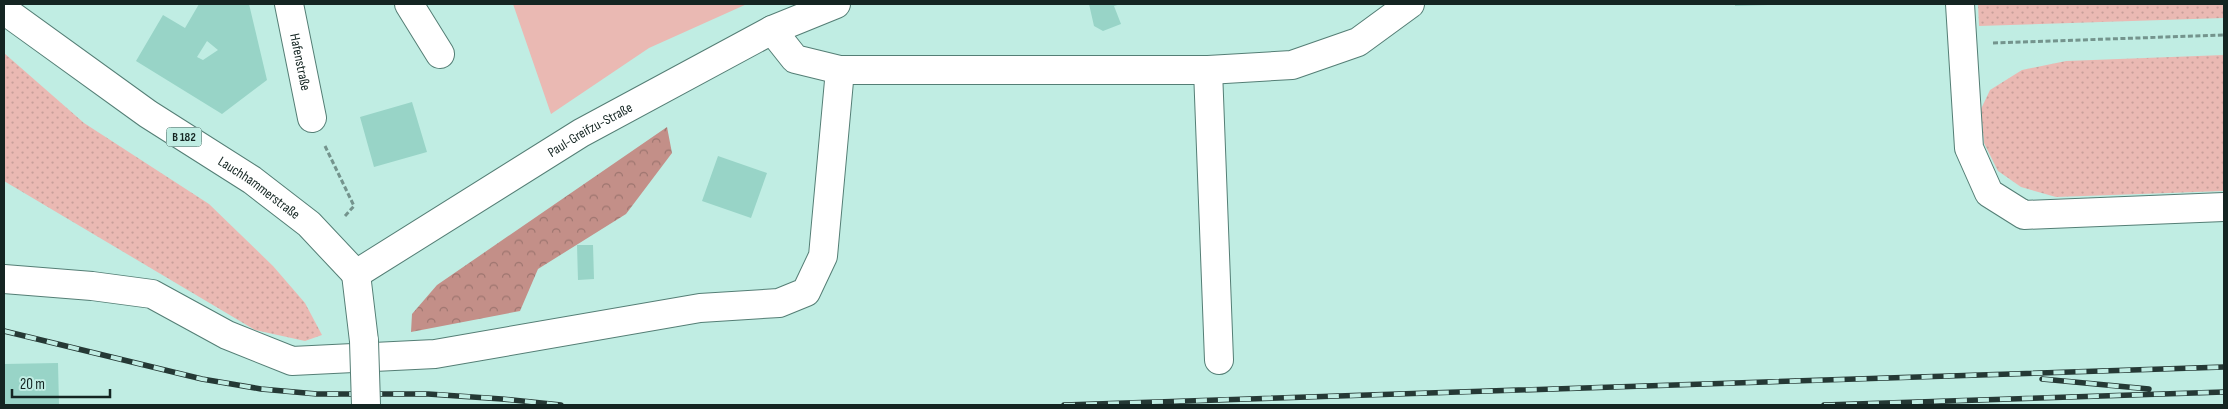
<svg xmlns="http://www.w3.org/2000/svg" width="2228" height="409" viewBox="0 0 2228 409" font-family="'Sofia Sans Condensed',sans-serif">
<defs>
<pattern id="grass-dots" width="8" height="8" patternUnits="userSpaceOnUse" patternTransform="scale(1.25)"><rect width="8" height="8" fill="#eab9b3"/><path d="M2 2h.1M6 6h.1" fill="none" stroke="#c89f9a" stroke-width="1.8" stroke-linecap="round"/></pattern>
<pattern id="forest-crowns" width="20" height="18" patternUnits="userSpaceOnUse" patternTransform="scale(1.25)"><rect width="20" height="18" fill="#c38f88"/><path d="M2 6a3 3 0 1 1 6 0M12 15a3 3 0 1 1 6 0" fill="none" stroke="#9d756f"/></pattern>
</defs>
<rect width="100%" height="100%" fill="#c0ede3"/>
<path fill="url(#grass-dots)" d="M1978 4H2224V18L1979 26Z
M4 53 84 123 209 204 273 266 305 303 322 335 305 341 255 330 4 181Z
M2224 55V191L2056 197 2021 187 1998 171 1984 143 1981 109 1990 90 2022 70 2066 61Z"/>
<path fill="url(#forest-crowns)" d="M667 127 672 153 626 214 538 269 520 311 411 332 412 314 437 285Z"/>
<path fill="#eab9b3" d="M513 4H747L649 48 551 114Z"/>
<path fill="#98d4c7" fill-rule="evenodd" d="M199 4H249L267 80 222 114 136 61 163 15 185 28ZM207 41 218 50 203 60 197 57Z
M1089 4H1121L1114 6 1121 24 1103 31 1094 26Z
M1735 4H1768V5L1735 6Z
M412 102 427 152 374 167 360 117Z
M718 156 767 173 751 218 702 201Z
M577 245H593L594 279 578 280Z
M58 363 59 405H4V364Z"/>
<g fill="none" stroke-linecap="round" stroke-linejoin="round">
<defs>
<g id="minor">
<path id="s1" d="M289 4 312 118"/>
<path d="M409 4 440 54"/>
<path d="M1960 4 1969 148 1989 193 2024 215 2224 207"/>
<path d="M772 30 795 59 840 70H1208L1292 65 1358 42 1410 4"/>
<path d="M1208 70 1219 360"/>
<path d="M4 279 92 286 152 294 227 335 292 361 435 354 700 308 779 303 806 292 823 256 840 70"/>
</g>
<g id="major">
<path id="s2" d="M4 10 148 114 252 180 309 224 356 274"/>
<path id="s3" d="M356 274 581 133 772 30 836 4"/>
<path d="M356 274 364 341"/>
</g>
</defs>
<use href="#minor" stroke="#547e75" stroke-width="30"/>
<use href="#major" stroke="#547e75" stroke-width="30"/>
<path stroke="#74948d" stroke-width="3" stroke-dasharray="5 2.5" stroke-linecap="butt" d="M1993 43 2224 35
M325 146 354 206 344 217"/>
<use href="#minor" stroke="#fff" stroke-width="28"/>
<use href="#major" stroke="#fff" stroke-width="28"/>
<defs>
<path id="rail" d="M4 331 202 379 261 389 317 394H428L502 399 561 405
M2042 379 2149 389
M1064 405 2224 367
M1824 405 2224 392"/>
</defs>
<use href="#rail" stroke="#253935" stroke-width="5.5"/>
<use href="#rail" stroke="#c0ede3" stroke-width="4" stroke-dasharray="11" stroke-linecap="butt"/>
<defs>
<path id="major-bridge" d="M364 341 366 405"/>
</defs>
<use href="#major-bridge" stroke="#547e75" stroke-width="30" stroke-linecap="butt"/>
<use href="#major-bridge" stroke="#fff" stroke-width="28"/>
</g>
<g text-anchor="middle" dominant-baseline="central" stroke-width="5" stroke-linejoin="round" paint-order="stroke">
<rect fill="#c0ede3" stroke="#48615c" stroke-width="1" x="166.5" y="127.5" width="35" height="19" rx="4"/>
<g font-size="12" font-weight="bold" fill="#142522">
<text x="184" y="137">B 182</text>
</g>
<g font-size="14" fill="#142522" stroke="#c0ede3">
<text stroke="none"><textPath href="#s1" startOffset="59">Hafenstraße</textPath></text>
<text stroke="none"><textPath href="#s3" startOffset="275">Paul-Greifzu-Straße</textPath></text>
<text stroke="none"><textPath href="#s2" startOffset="311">Lauchhammerstraße</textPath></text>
</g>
</g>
<rect width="2228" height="409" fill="none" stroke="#142522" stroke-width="10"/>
<path d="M12 389v8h98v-8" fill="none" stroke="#142522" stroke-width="2.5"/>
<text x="20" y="389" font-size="15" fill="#142522" stroke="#c0ede3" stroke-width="4" paint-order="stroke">20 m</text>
</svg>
